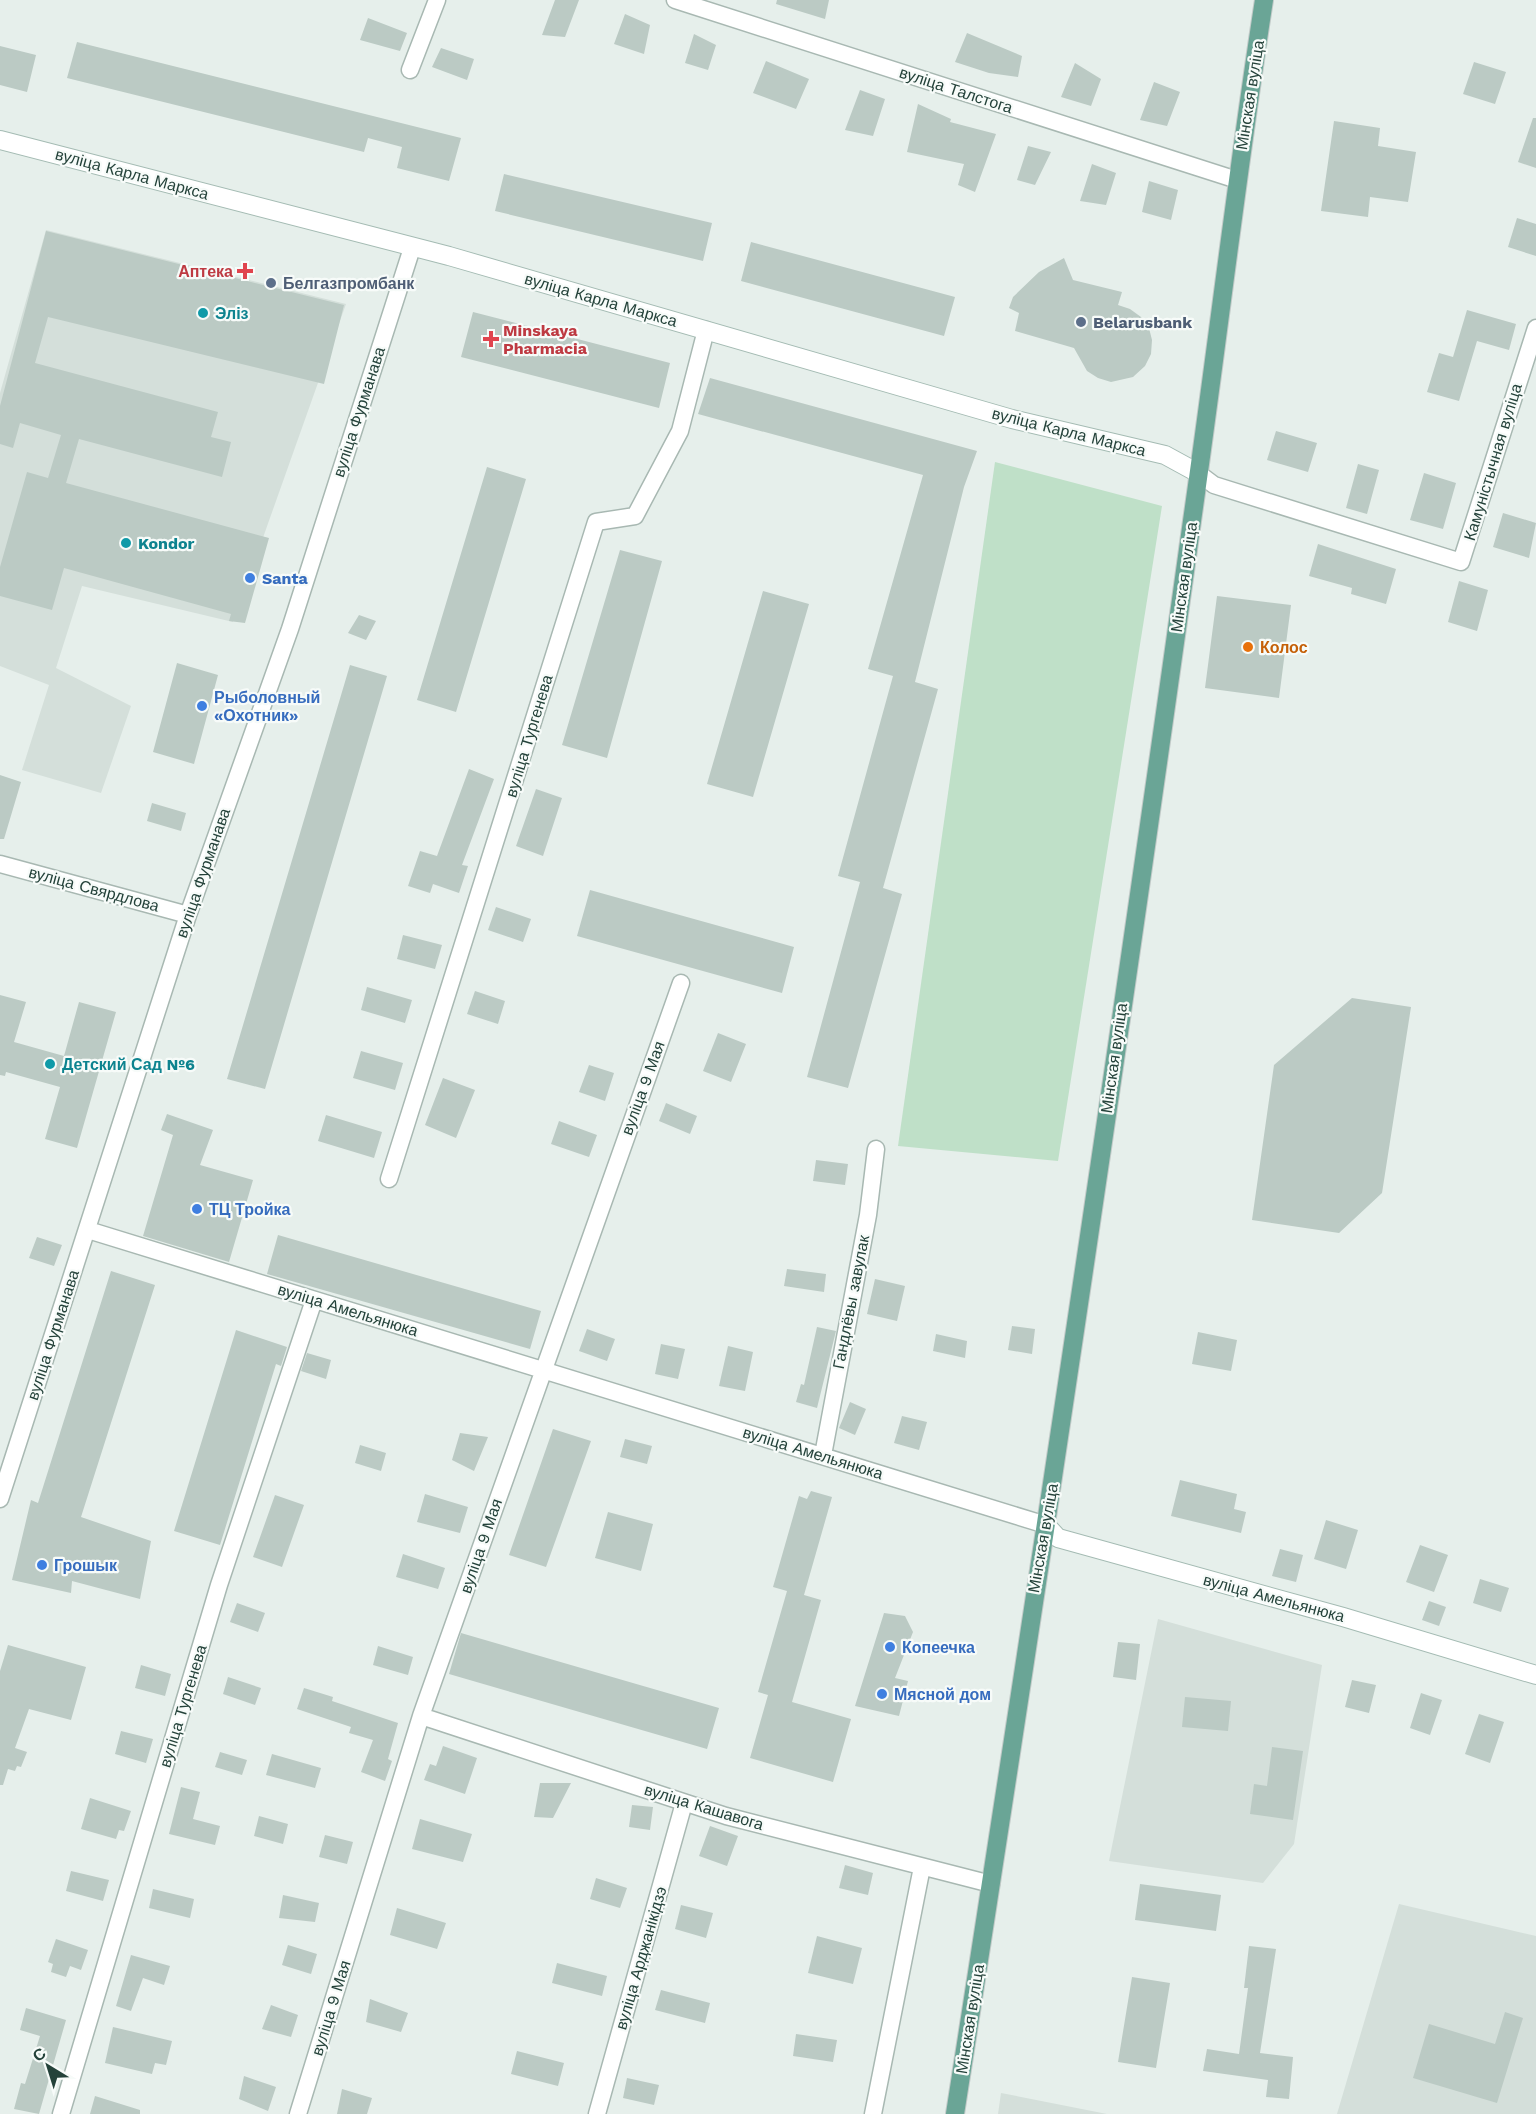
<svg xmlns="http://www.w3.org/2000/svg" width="1536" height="2114" viewBox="0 0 1536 2114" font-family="'Work Sans',sans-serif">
<rect width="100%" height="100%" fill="#e6efeb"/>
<path fill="#d4dfda" d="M46 230 346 304 233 622 82 586 56 668 131 706 101 793 22 770 49 685 0 666V393Z
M1158 1619 1322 1665 1294 1844 1263 1883 1109 1861Z
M1399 1904 1536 1936V2114H1337Z
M1001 2093 1107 2114H998Z"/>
<path fill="#bfe0c8" d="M995 462 1162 506 1058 1161 898 1146Z"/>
<path fill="#bbcac4" d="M555 0H579L565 37 542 35Z
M777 0H829L825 19 776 4Z
M625 14 650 25 644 54 614 44Z
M368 18 407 33 400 51 360 40Z
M967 33 1022 56 1018 77 989 73 955 62Z
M694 34 716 45 708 70 685 63Z
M77 42 461 138 449 181 397 168 402 147 368 138 364 152 67 78Z
M0 46 36 55 27 92 0 85Z
M441 48 474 59 467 80 432 67Z
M766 61 809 79 796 109 753 93Z
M1474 62 1506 72 1495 104 1463 94Z
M1075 63 1101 79 1091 106 1061 97Z
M1154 82 1180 92 1167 126 1140 120Z
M860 90 885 99 873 136 845 130Z
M918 104 951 119 950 122 996 134 975 192 958 185 964 164 907 152Z
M1533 118H1536V168L1518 162Z
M1334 121 1380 128 1378 146 1416 152 1408 202 1370 197 1368 217 1321 211Z
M1028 146 1051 152 1035 185 1017 180Z
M1092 164 1116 173 1106 205 1080 201Z
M504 174 712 223 703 261 495 211Z
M1149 181 1178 190 1171 220 1142 212Z
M1517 218 1536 224V256L1508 247Z
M46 231 344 305 324 384 48 317 35 363 218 412 211 437 231 442 222 477 79 439 66 483 269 538 245 623 229 621 231 614 64 568 52 610 0 596V567L27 472 48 478 61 435 20 423 13 448 0 444V406Z
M751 242 955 297 944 336 741 281Z
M1064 258 1073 280 1122 292 1118 305 1130 309 1141 317 1149 328 1152 340 1151 354 1145 366 1133 377 1111 382 1098 378 1087 371 1074 348 1015 331 1019 313 1009 308 1013 297 1039 272Z
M1467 310 1516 324 1509 350 1477 341 1459 401 1427 392 1439 353 1453 357Z
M473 312 670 363 659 408 461 357Z
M710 378 977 451 964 487 915 682 938 689 883 888 902 894 848 1088 807 1077 860 882 838 876 893 676 868 669 923 475 698 414Z
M1276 431 1317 443 1308 472 1267 460Z
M1358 464 1379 470 1367 514 1346 508Z
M487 467 526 479 456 712 417 700Z
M1424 473 1456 483 1443 529 1410 520Z
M1503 513 1536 523 1529 558 1493 547Z
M1318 544 1396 569 1386 604 1351 594 1352 588 1309 576Z
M620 550 662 561 607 758 562 745Z
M1459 581 1488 590 1477 631 1448 622Z
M763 591 809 604 753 797 707 784Z
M1217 596 1291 605 1279 698 1205 688Z
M359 615 376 621 366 640 348 633Z
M177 663 218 675 194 764 153 752Z
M350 665 387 676 265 1089 227 1079Z
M469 769 494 779 462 865 468 866 459 893 433 884 430 893 408 886 420 851 437 856Z
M0 775 21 782 4 839H0Z
M536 789 562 798 543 856 516 846Z
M152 803 186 813 181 831 147 821Z
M590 890 794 947 782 993 577 936Z
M496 907 531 919 523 942 488 930Z
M403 935 442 945 435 969 397 959Z
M367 987 412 1000 405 1023 361 1010Z
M475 991 505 1001 498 1024 467 1014Z
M0 995 26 1002 14 1042 64 1056 79 1002 116 1012 77 1148 45 1139 60 1087 6 1072 5 1076 0 1075Z
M1352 998 1411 1007 1382 1193 1339 1233 1252 1220 1274 1065Z
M718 1033 746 1044 731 1082 703 1071Z
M361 1051 403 1063 395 1090 353 1078Z
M589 1065 614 1073 605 1101 579 1092Z
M443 1078 475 1090 456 1138 425 1125Z
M666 1103 697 1116 690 1134 659 1121Z
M167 1114 213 1130 200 1165 253 1180 229 1262 143 1236 173 1135 161 1130Z
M326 1115 382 1132 374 1158 318 1141Z
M559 1121 597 1135 589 1157 551 1144Z
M816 1160 848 1164 845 1185 813 1181Z
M278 1235 541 1311 530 1349 267 1274Z
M37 1237 62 1245 54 1266 29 1258Z
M787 1269 826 1274 824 1292 784 1286Z
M111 1271 155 1285 81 1517 151 1541 140 1599 72 1581 71 1593 12 1580 31 1500 38 1503Z
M875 1279 905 1286 897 1321 867 1314Z
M1012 1326 1035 1329 1032 1354 1008 1350Z
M817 1327 836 1331 817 1408 796 1402 801 1384 804 1385Z
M587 1329 615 1339 607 1361 579 1351Z
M236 1330 287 1347 281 1366 276 1364 220 1545 174 1531Z
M1198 1332 1237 1340 1231 1371 1192 1364Z
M936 1334 967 1341 965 1358 933 1351Z
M661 1344 685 1349 678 1379 655 1374Z
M728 1346 753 1352 745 1391 719 1386Z
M307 1353 331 1360 326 1379 301 1371Z
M850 1402 866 1409 855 1435 839 1428Z
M902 1416 927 1422 919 1450 894 1443Z
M553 1429 591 1441 546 1567 509 1555Z
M460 1433 488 1437 474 1471 452 1460Z
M625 1439 652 1446 647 1464 620 1457Z
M360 1445 386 1453 381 1471 355 1463Z
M1180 1480 1237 1494 1234 1509 1246 1512 1241 1533 1171 1516Z
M811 1491 832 1497 804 1595 821 1600 792 1702 851 1719 833 1782 750 1758 768 1695 758 1692 787 1591 773 1587 799 1496 807 1499Z
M425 1494 468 1507 460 1533 417 1522Z
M275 1495 304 1505 282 1567 253 1557Z
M608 1512 653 1524 641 1571 595 1558Z
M1326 1520 1358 1530 1346 1569 1314 1559Z
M1420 1545 1448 1555 1434 1592 1406 1582Z
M1280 1549 1303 1555 1296 1582 1272 1576Z
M403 1554 445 1568 438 1589 396 1577Z
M1480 1579 1509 1588 1501 1612 1473 1603Z
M1429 1601 1446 1607 1439 1626 1422 1620Z
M237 1603 265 1613 258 1632 230 1622Z
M884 1613 905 1616 913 1632 895 1678 908 1681 899 1716 855 1706Z
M461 1633 719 1708 707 1749 449 1674Z
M1118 1642 1140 1644 1136 1680 1113 1677Z
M8 1645 86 1667 71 1720 29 1709 15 1748 27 1752 21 1767 17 1766 15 1771 8 1769 3 1785H0V1671Z
M378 1646 413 1657 408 1675 373 1665Z
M141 1665 171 1674 165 1696 135 1688Z
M228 1677 261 1688 255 1705 223 1694Z
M1352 1680 1376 1685 1369 1713 1345 1707Z
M304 1688 333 1697 332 1701 398 1723 388 1759 392 1761 385 1781 361 1772 373 1740 349 1733 351 1727 297 1709Z
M1421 1693 1442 1700 1430 1735 1410 1728Z
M1185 1697 1231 1701 1228 1731 1182 1727Z
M1479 1714 1504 1722 1490 1763 1465 1754Z
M121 1731 153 1739 146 1763 115 1754Z
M443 1746 477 1758 465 1794 424 1780 430 1764 436 1766Z
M1272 1747 1303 1751 1293 1820 1250 1814 1254 1784 1267 1786Z
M220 1752 247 1760 242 1775 215 1767Z
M272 1754 321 1768 315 1788 266 1775Z
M540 1783H571L553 1818 534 1817Z
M181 1787 200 1792 193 1819 220 1826 215 1845 169 1834Z
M90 1798 131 1811 124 1831 119 1830 116 1839 81 1829Z
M632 1805 653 1807 650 1830 629 1827Z
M259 1816 288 1824 283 1844 254 1836Z
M420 1819 472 1834 463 1862 412 1849Z
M710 1826 738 1836 727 1866 699 1856Z
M325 1835 353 1842 347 1864 319 1857Z
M845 1865 873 1873 868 1895 839 1888Z
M71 1871 109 1880 103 1901 66 1891Z
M596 1878 627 1888 620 1908 590 1899Z
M1140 1884 1221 1895 1216 1931 1135 1920Z
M153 1889 194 1899 190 1918 149 1908Z
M283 1895 319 1903 315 1922 279 1918Z
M681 1905 713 1913 706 1938 675 1929Z
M397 1908 446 1923 437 1949 390 1935Z
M817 1936 862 1948 853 1984 808 1973Z
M56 1939 88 1950 81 1970 70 1966 66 1977 51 1972 53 1964 48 1962Z
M288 1945 317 1954 311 1974 282 1965Z
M1249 1946 1276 1949 1260 2053 1293 2057 1289 2099 1266 2097 1268 2080 1203 2071 1207 2049 1239 2054 1248 1988H1244Z
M131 1955 170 1966 164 1985 143 1978 131 2011 116 2006Z
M557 1963 607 1976 602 1996 552 1983Z
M1132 1977 1170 1983 1156 2068 1118 2062Z
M661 1990 710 2003 705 2023 655 2010Z
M370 1999 408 2013 401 2032 366 2022Z
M271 2005 298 2015 291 2037 262 2029Z
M26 2008 66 2020 39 2114 14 2109 21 2083 25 2084 40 2036 20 2030Z
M1505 2012 1523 2018 1497 2103 1413 2078 1429 2024 1495 2044Z
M113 2027 172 2041 166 2065 155 2063 152 2074 105 2063Z
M796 2034 837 2040 833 2062 793 2056Z
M517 2051 564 2063 558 2086 511 2074Z
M244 2076 276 2087 268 2111 239 2099Z
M627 2078 659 2085 654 2105 623 2098Z
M342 2089 372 2098 367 2114H337Z
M95 2096 140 2110V2114H90Z"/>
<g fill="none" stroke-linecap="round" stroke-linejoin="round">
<defs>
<path id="street" d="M675 0 1237 180
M410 70 437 0
M1198 473 1214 485 1461 562 1536 328
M0 864 188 915
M389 1179 596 522 635 516 680 431 706 330
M88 1230 1046 1525
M823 1455 868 1215 876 1149
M0 1499 188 915 290 629 412 248
M421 1716 726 1816 991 1884
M61 2114 219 1585 314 1300
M298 2114 421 1716 681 983
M597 2114 684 1803
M873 2114 922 1867"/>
<path id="secondary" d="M0 140 449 256 1012 419 1165 455 1198 473
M1046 1525 1058 1538 1343 1617 1536 1675"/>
<path id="primary" d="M955 2114C1038 1584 1118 1053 1192 521 1217 347 1237 173 1264 0"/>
</defs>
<use href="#street" stroke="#a8b8b2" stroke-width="19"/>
<use href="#secondary" stroke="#a4bbb3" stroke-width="20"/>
<use href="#primary" stroke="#c2cac8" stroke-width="20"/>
<use href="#street" stroke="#fff" stroke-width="16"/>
<use href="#secondary" stroke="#fff" stroke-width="18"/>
<use href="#primary" stroke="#6aa596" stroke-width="18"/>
</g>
<g fill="#e0444e" stroke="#f7fbf9" stroke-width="2">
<path d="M242 262h6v6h6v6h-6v6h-6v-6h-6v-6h6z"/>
<path d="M488 330h6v6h6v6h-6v6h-6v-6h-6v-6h6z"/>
</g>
<g fill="#5c6f8a" stroke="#f7fbf9" stroke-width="2">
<circle cx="271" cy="283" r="6"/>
<circle cx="1081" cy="322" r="6"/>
</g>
<g fill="#0f9aa8" stroke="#f7fbf9" stroke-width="2">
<circle cx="203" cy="313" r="6"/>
<circle cx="126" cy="543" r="6"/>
<circle cx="50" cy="1064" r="6"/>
</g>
<g fill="#3f7fe0" stroke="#f7fbf9" stroke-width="2">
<circle cx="250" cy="578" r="6"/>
<circle cx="202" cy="706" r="6"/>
<circle cx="197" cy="1209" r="6"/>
<circle cx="42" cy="1565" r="6"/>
<circle cx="890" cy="1647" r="6"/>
<circle cx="882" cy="1694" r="6"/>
</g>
<circle fill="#e8710a" stroke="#f7fbf9" stroke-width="2" cx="1248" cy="647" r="6"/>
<g text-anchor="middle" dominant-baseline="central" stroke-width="4.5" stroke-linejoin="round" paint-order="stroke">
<g font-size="16" fill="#24423a" stroke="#f7fbf9">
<text transform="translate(956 90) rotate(18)">вуліца Талстога</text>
<text transform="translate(1250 95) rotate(-81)">Мінская вуліца</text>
<text transform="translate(132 174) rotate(15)">вуліца Карла Маркса</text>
<text transform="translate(601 300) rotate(16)">вуліца Карла Маркса</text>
<text transform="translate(359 412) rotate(-72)">вуліца Фурманава</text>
<text transform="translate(1069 432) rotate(14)">вуліца Карла Маркса</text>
<text transform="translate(1493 462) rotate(-73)">Камуністычная вуліца</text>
<text transform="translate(1184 577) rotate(-82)">Мінская вуліца</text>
<text transform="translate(529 736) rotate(-73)">вуліца Тургенева</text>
<text transform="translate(203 873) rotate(-71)">вуліца Фурманава</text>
<text transform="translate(94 889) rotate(15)">вуліца Свярдлова</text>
<text transform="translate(1114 1058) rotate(-82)">Мінская вуліца</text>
<text transform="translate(643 1088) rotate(-70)">вуліца 9 Мая</text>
<text transform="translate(851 1302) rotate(-79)">Гандлёвы завулак</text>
<text transform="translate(348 1310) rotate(17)">вуліца Амельянюка</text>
<text transform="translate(53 1335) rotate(-72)">вуліца Фурманава</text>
<text transform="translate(813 1453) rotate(17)">вуліца Амельянюка</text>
<text transform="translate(1043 1538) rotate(-80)">Мінская вуліца</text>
<text transform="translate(481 1546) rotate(-71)">вуліца 9 Мая</text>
<text transform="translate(1274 1598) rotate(15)">вуліца Амельянюка</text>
<text transform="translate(183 1706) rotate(-73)">вуліца Тургенева</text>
<text transform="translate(704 1807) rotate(17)">вуліца Кашавога</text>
<text transform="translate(641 1958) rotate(-74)">вуліца Арджанікідзэ</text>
<text transform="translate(331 2008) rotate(-73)">вуліца 9 Мая</text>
<text transform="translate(970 2019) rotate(-81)">Мінская вуліца</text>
</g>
<g font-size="16" font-weight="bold" fill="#be3a42" stroke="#f7fbf9" text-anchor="end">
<text x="233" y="271">Аптека</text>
<text x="503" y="330" text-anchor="start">Minskaya<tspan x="503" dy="18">Pharmacia</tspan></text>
</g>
<g font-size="16" font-weight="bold" fill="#4e5e75" stroke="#f7fbf9" text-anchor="start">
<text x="283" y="283">Белгазпромбанк</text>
<text x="1093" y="322">Belarusbank</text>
</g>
<g font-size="16" font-weight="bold" fill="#0d838f" stroke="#f7fbf9" text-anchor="start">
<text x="215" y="313">Эліз</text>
<text x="138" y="543">Kondor</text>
<text x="62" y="1064">Детский Сад №6</text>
</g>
<g font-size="16" font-weight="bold" fill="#366cbe" stroke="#f7fbf9" text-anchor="start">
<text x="262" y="578">Santa</text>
<text x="214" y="697">Рыболовный<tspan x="214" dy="18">«Охотник»</tspan></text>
<text x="209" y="1209">ТЦ Тройка</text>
<text x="54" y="1565">Грошык</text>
<text x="902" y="1647">Копеечка</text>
<text x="894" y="1694">Мясной дом</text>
</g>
<g font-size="16" font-weight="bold" fill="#c56008" stroke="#f7fbf9" text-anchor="start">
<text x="1260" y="647">Колос</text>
</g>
</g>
<g transform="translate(48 2066) rotate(322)" stroke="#f7fbf9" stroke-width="4.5" paint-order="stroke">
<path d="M0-4.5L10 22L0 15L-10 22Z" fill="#24423a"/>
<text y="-9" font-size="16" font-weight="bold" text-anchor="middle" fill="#24423a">С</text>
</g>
</svg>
